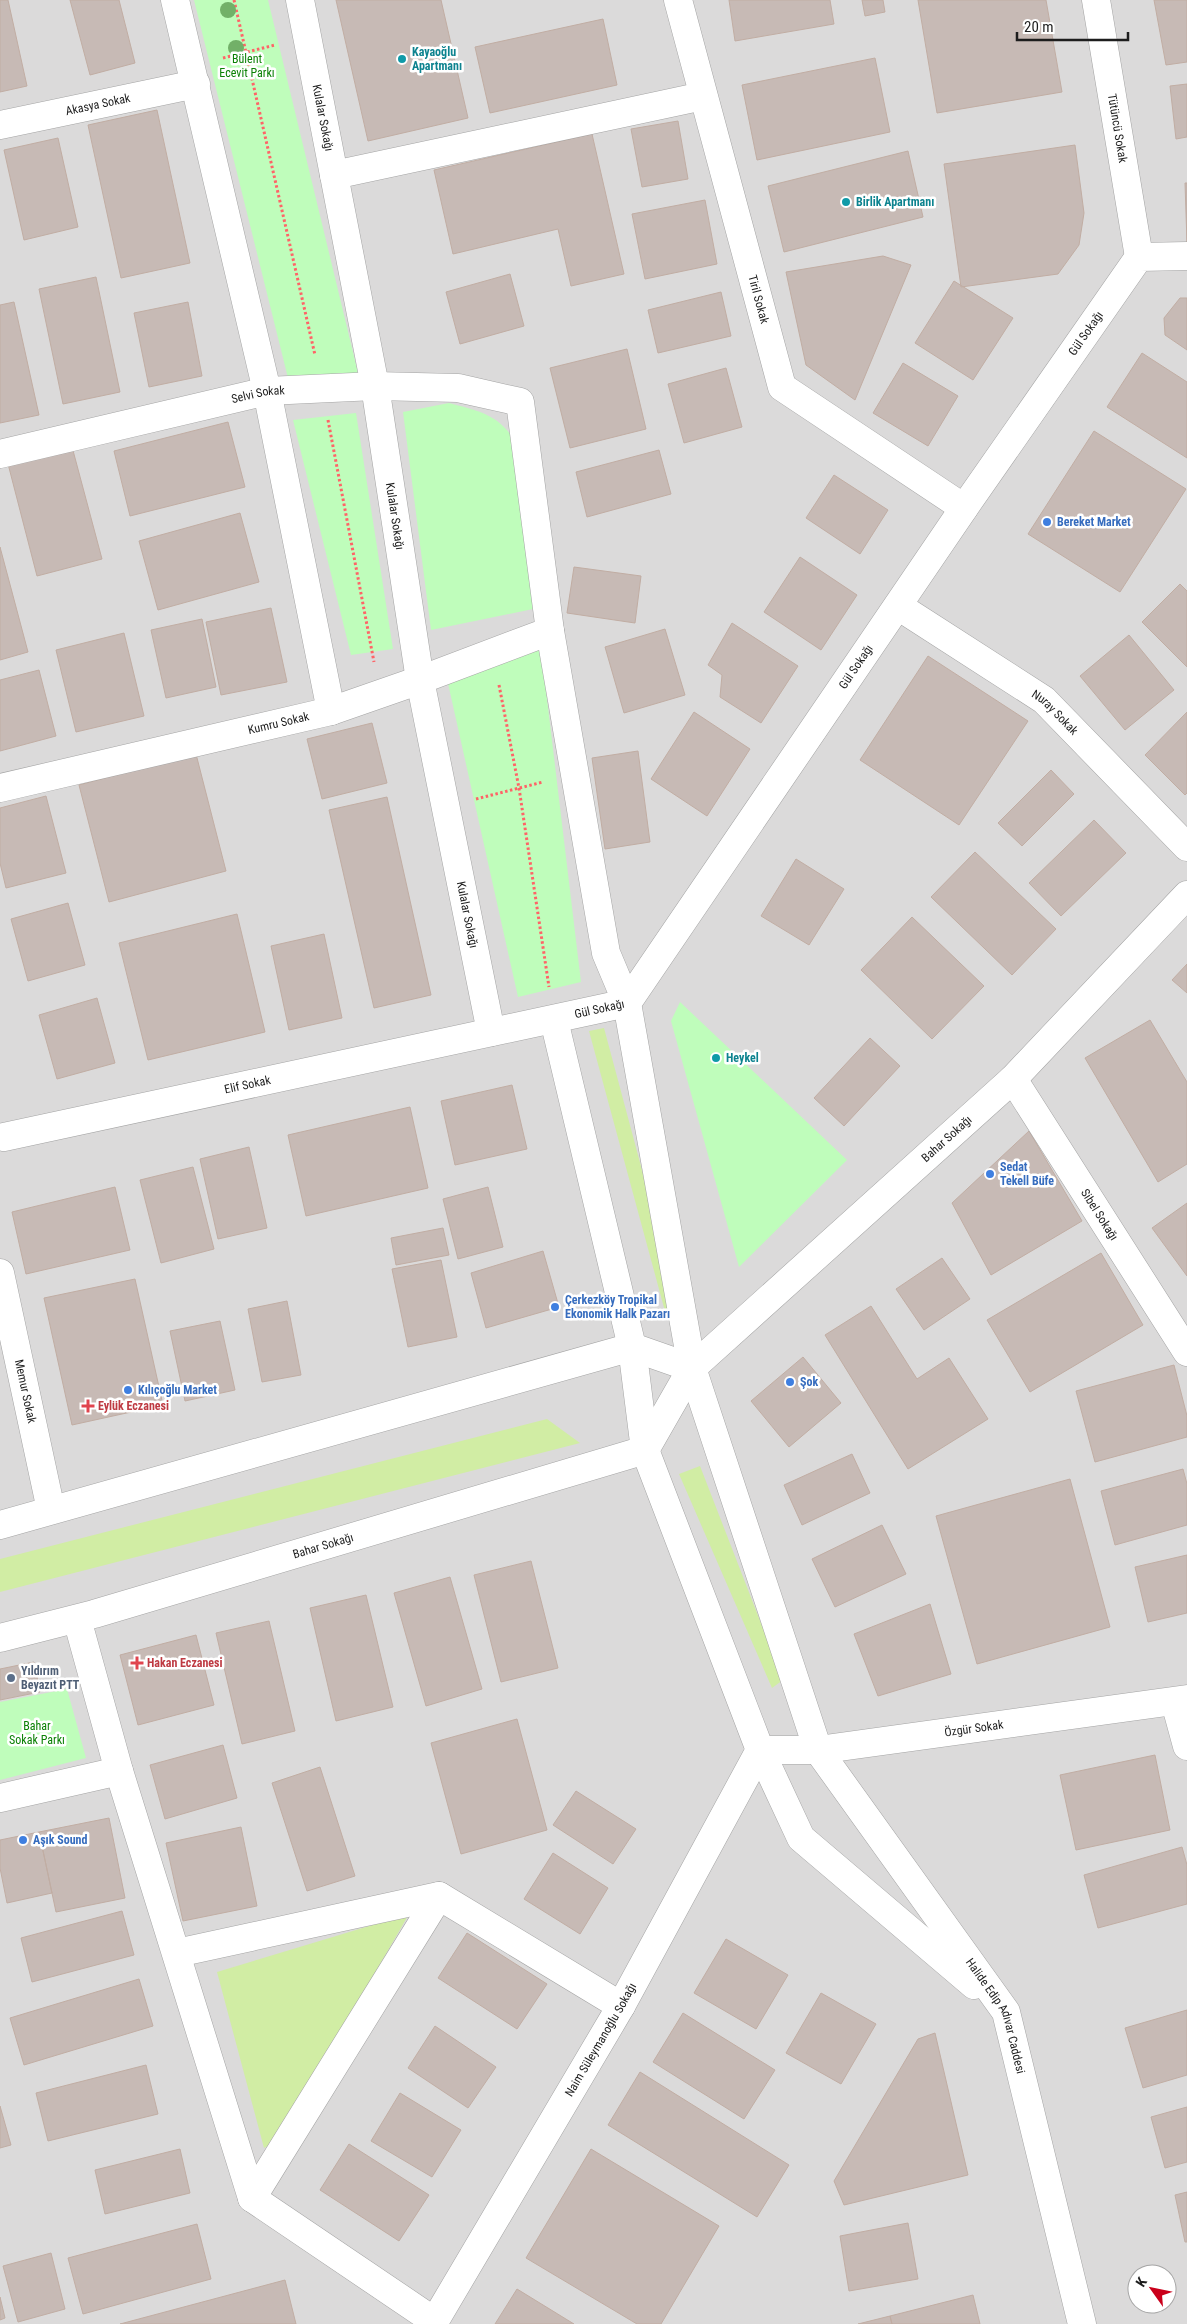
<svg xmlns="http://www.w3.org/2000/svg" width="1187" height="2324" viewBox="0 0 1187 2324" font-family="'Roboto Condensed',sans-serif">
<rect width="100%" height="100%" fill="#efe9e2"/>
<path fill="#dbdada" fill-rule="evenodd" d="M0 0H1187V2324H0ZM1137 2274H1167V2304H1137Z"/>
<path fill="#d1eda4" d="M604 1028 680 1312 666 1315 589 1031Z
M547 1419 580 1443 0 1592V1559Z
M700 1466 783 1680 772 1688 679 1474Z
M409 1914 278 2141 264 2148 217 1972Z"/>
<path fill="#bffdbb" d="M194 0H268L358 373 288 378Z
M449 403C474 410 495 413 511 435L533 609 431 630 403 412Z
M356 413 393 649 351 655 293 420Z
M541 649 581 982 518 997 445 670Z
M680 1002 847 1160 739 1267 671 1021Z
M67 1689 86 1758 0 1780V1702Z"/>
<path fill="#c7bab5" stroke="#c1ada3" d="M0 0H8L27 86 0 92Z
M70 0H119L135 63 90 75Z
M336 0H441L468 118 368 141Z
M729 0H830L834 24 735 41Z
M862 0H883L885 12 865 16Z
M918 0H1046L1062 92 937 113Z
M1154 0H1187V62L1166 65Z
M603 19 617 85 490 113 475 47Z
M875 58 890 132 757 160 742 85Z
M1187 84V137L1176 139 1170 86Z
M157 110 190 263 121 278 88 125Z
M678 121 688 179 642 187 631 129Z
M592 134 624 274 571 286 558 229 453 254 434 170Z
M58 138 78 227 24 240 4 150Z
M1075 145 1084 213 1079 245 1058 274 961 287 944 164Z
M908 151 923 217 784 252 768 186Z
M1185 183H1187V243Z
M705 200 717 264 645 279 632 214Z
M883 256 911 265 855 400 806 365 786 272Z
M510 274 524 326 460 344 446 292Z
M96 277 120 392 63 404 39 289Z
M954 281 1013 318 973 380 915 343Z
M721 292 731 336 658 353 648 310Z
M1180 298H1187V350L1165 335 1164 318Z
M14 302 39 415 0 423V305Z
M188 302 202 376 149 387 134 313Z
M627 349 646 429 570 448 550 368Z
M1142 353 1187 382V458L1107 407Z
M903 363 958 396 928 446 873 413Z
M726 368 742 427 684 443 668 384Z
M228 422 245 487 130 516 114 451Z
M1094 431 1186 489 1120 592 1028 534Z
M71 443 102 559 37 576 7 460Z
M659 450 671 494 587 517 576 472Z
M834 475 888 510 860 554 806 518Z
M240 513 259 582 158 610 139 541Z
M0 547 28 652 0 660Z
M800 557 857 595 821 650 764 612Z
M574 567 641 576 635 623 567 613Z
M1180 584 1187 591V667L1142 622Z
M271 608 287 682 221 695 206 622Z
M202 619 216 687 166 698 151 630Z
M732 623 798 666 761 723 720 697 722 675 708 665Z
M665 629 685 695 624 713 605 647Z
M124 633 144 716 76 732 56 650Z
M1129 635 1174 690 1125 730 1080 676Z
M928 656 1028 721 959 825 860 760Z
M39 670 56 736 0 751V680Z
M694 712 750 749 707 816 651 779Z
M1187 712V793L1185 795 1145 755Z
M372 723 387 783 322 799 307 739Z
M638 751 650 842 605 849 592 758Z
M196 754 226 871 109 902 79 785Z
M1051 770 1074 794 1022 846 998 823Z
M46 796 66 873 6 888 0 863V808Z
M387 797 431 995 374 1008 329 810Z
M1094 820 1126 853 1061 916 1029 883Z
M975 852 1056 929 1012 975 931 897Z
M796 859 844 889 809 945 761 916Z
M68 903 85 965 28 981 11 919Z
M237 914 265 1032 148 1060 119 943Z
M912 917 984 986 932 1039 861 970Z
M324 934 342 1018 289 1030 271 946Z
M1187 964V993L1172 980Z
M97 998 115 1063 57 1079 39 1015Z
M1150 1020 1187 1082V1164L1158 1182 1085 1058Z
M870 1038 900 1066 844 1126 814 1098Z
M512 1085 527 1149 455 1165 441 1101Z
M410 1107 428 1188 306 1216 288 1135Z
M1029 1131 1082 1221 991 1275 952 1203Z
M249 1147 267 1228 218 1239 200 1159Z
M193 1167 214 1249 161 1263 140 1180Z
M115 1187 130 1250 26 1274 12 1212Z
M488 1187 503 1247 458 1259 443 1199Z
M1187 1203V1276L1152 1228Z
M443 1228 449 1255 396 1265 391 1238Z
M543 1251 559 1307 486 1328 471 1273Z
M1101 1253 1143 1325 1030 1392 987 1320Z
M942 1258 970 1299 924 1330 896 1289Z
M441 1260 457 1337 408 1347 392 1269Z
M135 1279 163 1405 72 1425 44 1298Z
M287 1301 301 1375 262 1382 248 1309Z
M871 1306 917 1379 949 1358 988 1419 908 1469 825 1335Z
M220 1321 235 1390 185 1401 170 1331Z
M803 1357 841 1403 789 1447 751 1401Z
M1174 1365 1187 1416V1437L1095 1462 1076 1391Z
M852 1454 870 1493 802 1525 784 1485Z
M1183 1469 1187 1484V1525L1115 1545 1101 1491Z
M1070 1479 1110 1627 977 1664 936 1516Z
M882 1525 906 1574 835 1607 812 1559Z
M1187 1555V1613L1148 1622 1135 1567Z
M531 1561 558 1668 501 1682 474 1575Z
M450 1577 482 1689 426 1706 394 1593Z
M366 1595 393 1707 336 1721 310 1608Z
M930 1604 951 1674 878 1696 854 1634Z
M269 1621 295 1731 242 1744 216 1633Z
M196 1635 214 1705 138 1725 120 1655Z
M34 1662 40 1692 0 1700V1669Z
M517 1719 547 1830 461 1854 431 1743Z
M223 1745 237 1798 165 1819 150 1765Z
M1155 1755 1170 1830 1076 1850 1060 1775Z
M320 1767 355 1876 307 1891 272 1783Z
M576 1791 636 1829 613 1864 553 1825Z
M109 1818 125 1898 56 1912 39 1832Z
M241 1827 257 1906 183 1921 166 1843Z
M39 1832 52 1893 7 1903 0 1868V1840Z
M1182 1847 1187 1865V1904L1098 1928 1084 1875Z
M553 1853 608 1888 580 1934 524 1899Z
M122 1911 134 1955 32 1982 21 1938Z
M467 1933 547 1984 517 2029 438 1978Z
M726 1939 788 1975 756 2029 694 1993Z
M139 1979 153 2026 24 2065 10 2018Z
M821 1993 876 2024 841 2084 786 2053Z
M1187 2010V2075L1143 2088 1125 2028Z
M683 2013 775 2070 744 2119 653 2062Z
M435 2026 496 2067 468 2108 408 2068Z
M935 2033 968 2175 844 2205 834 2181 918 2039Z
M146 2065 158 2114 48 2141 36 2093Z
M640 2072 789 2165 757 2217 608 2125Z
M400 2093 461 2130 432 2177 371 2141Z
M0 2106 11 2145 0 2148Z
M1187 2107V2162L1165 2168 1151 2117Z
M349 2144 429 2195 399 2241 320 2190Z
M180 2149 190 2193 105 2214 95 2170Z
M591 2149 719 2226 661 2324H637L526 2258Z
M1187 2192V2242H1185L1175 2195Z
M908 2223 918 2279 849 2291 840 2236Z
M197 2224 211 2279 83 2314 68 2258Z
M51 2253 65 2309 18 2322 3 2266Z
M285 2280 296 2324H120Z
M517 2289 574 2324H495Z
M973 2295 980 2324H892L890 2316Z
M0 2297 5 2318 0 2320Z
M890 2316 892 2324H858Z"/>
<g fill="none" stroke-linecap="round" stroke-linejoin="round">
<defs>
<g id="street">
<path d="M175 0 267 391 331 711"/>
<path id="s1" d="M300 0 375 386 420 680 491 1032"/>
<path id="s2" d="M678 0 782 387 964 508"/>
<path id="s3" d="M1096 0 1139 257"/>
<path id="s4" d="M0 125 196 84"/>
<path d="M334 175 703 96"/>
<path id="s5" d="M0 454 267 391 375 386 458 388 520 402 550 631 606 953 627 1003 692 1368 818 1750 1006 2012 1082 2324"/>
<path id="s6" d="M898 606 1044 700 1187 847"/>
<path id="s7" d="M0 788 331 711 420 680 550 631"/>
<path d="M554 1020 632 1347 645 1450 760 1750 801 1838 974 1985"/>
<path id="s8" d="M1013 1079 1187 1352"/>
<path id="s9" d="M4 1137 627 1003 964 508 1139 257 1187 256"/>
<path id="s10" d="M0 1273 51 1510"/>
<path d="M0 1525 632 1347 692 1368"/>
<path d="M77 1619 119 1771 252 2198"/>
<path id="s11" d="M0 1638 94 1614 645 1450 692 1368 1013 1079 1187 895"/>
<path d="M1175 1702 1187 1746"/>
<path d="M0 1798 119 1771"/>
<path d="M177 1953 439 1896"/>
<path d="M434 2321 252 2198 439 1896 621 2006"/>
<path id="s12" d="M433 2324 621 2006 760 1750H818L1187 1699"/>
</g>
</defs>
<use href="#street" stroke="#a4a4a4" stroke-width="29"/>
<path stroke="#ff6367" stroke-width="3" stroke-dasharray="2.5 2.5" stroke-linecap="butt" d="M234 0 315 355
M223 58 275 45
M328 420 374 662
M499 685 519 788 549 987
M476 799 543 782"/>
<use href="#street" stroke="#fff" stroke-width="28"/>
</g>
<g fill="#72b068">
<circle cx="228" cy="10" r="8"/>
<circle cx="236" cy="48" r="8"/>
</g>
<g fill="#0f9aa8" stroke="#fff" stroke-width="2">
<circle cx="402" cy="59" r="5"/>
<circle cx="846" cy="202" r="5"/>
<circle cx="716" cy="1058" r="5"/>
</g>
<g fill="#3f7fe0" stroke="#fff" stroke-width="2">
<circle cx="1047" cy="522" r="5"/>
<circle cx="990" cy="1174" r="5"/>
<circle cx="555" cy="1307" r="5"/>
<circle cx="790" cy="1382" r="5"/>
<circle cx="128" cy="1390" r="5"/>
<circle cx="23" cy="1840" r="5"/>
</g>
<g fill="#e0444e" stroke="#fff" stroke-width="2">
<path d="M85.5 1398.5h5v5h5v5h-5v5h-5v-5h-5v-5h5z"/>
<path d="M134.5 1655.5h5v5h5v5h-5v5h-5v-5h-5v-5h5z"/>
</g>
<circle fill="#5c6f8a" stroke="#fff" stroke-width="2" cx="11" cy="1678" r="5"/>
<g text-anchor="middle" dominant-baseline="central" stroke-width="5" stroke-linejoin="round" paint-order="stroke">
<g font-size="12" font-weight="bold" fill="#0d838f" stroke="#fff" text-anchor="start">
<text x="412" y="52">Kayaoğlu<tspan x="412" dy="14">Apartmanı</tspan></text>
<text x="856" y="202">Birlik Apartmanı</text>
<text x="726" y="1058">Heykel</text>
</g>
<g font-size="12" fill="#0b8105" stroke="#fff">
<text x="247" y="59">Bülent<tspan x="247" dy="14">Ecevit Parkı</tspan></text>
<text x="37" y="1726">Bahar<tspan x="37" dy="14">Sokak Parkı</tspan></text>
</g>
<g font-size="12" fill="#1d1d1d" stroke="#fff">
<text stroke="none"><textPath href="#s4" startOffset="100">Akasya Sokak</textPath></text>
<text stroke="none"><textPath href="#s1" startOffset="120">Kulalar Sokağı</textPath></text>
<text stroke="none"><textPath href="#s3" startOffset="130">Tütüncü Sokak</textPath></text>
<text stroke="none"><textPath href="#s2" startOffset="310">Tiril Sokak</textPath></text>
<text stroke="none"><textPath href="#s9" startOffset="1449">Gül Sokağı</textPath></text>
<text stroke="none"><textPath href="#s5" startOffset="265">Selvi Sokak</textPath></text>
<text stroke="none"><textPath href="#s1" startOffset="525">Kulalar Sokağı</textPath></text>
<text stroke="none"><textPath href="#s9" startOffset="1044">Gül Sokağı</textPath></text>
<text stroke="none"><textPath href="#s6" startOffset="190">Nuray Sokak</textPath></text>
<text stroke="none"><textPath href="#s7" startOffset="286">Kumru Sokak</textPath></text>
<text stroke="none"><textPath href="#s1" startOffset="930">Kulalar Sokağı</textPath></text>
<text stroke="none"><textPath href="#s9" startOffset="609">Gül Sokağı</textPath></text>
<text stroke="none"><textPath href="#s9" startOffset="249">Elif Sokak</textPath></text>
<text stroke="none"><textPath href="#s11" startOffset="1109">Bahar Sokağı</textPath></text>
<text stroke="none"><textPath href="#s8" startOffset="161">Sibel Sokağı</textPath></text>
<text stroke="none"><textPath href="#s10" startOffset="121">Memur Sokak</textPath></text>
<text stroke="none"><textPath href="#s11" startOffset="336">Bahar Sokağı</textPath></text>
<text stroke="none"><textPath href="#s12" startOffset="876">Özgür Sokak</textPath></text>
<text stroke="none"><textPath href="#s5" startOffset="2236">Halide Edip Adıvar Caddesi</textPath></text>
<text stroke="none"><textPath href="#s12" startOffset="330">Naim Süleymanoğlu Sokağı</textPath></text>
</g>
<g font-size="12" font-weight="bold" fill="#366cbe" stroke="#fff" text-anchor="start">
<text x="1057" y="522">Bereket Market</text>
<text x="1000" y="1167">Sedat<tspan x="1000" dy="14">Tekell Büfe</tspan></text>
<text x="565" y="1300">Çerkezköy Tropikal<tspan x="565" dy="14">Ekonomik Halk Pazarı</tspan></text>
<text x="800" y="1382">Şok</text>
<text x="138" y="1390">Kılıçoğlu Market</text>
<text x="33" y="1840">Aşık Sound</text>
</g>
<g font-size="12" font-weight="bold" fill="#be3a42" stroke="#fff" text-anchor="start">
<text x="98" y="1406">Eylük Eczanesi</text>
<text x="147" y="1663">Hakan Eczanesi</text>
</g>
<g font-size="12" font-weight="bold" fill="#4e5e75" stroke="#fff" text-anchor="start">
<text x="21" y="1671">Yıldırım<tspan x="21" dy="14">Beyazıt PTT</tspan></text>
</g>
</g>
<g transform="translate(1152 2289) rotate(303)"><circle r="24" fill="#ffffff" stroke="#a5a5a5"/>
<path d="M0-4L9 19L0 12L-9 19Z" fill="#ca001b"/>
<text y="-8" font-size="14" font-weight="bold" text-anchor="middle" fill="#1d1d1d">K</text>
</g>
<path d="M1017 32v8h111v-8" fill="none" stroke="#1d1d1d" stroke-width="2.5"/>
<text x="1024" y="32" font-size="15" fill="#1d1d1d" stroke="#ffffff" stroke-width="4" paint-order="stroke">20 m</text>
</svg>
